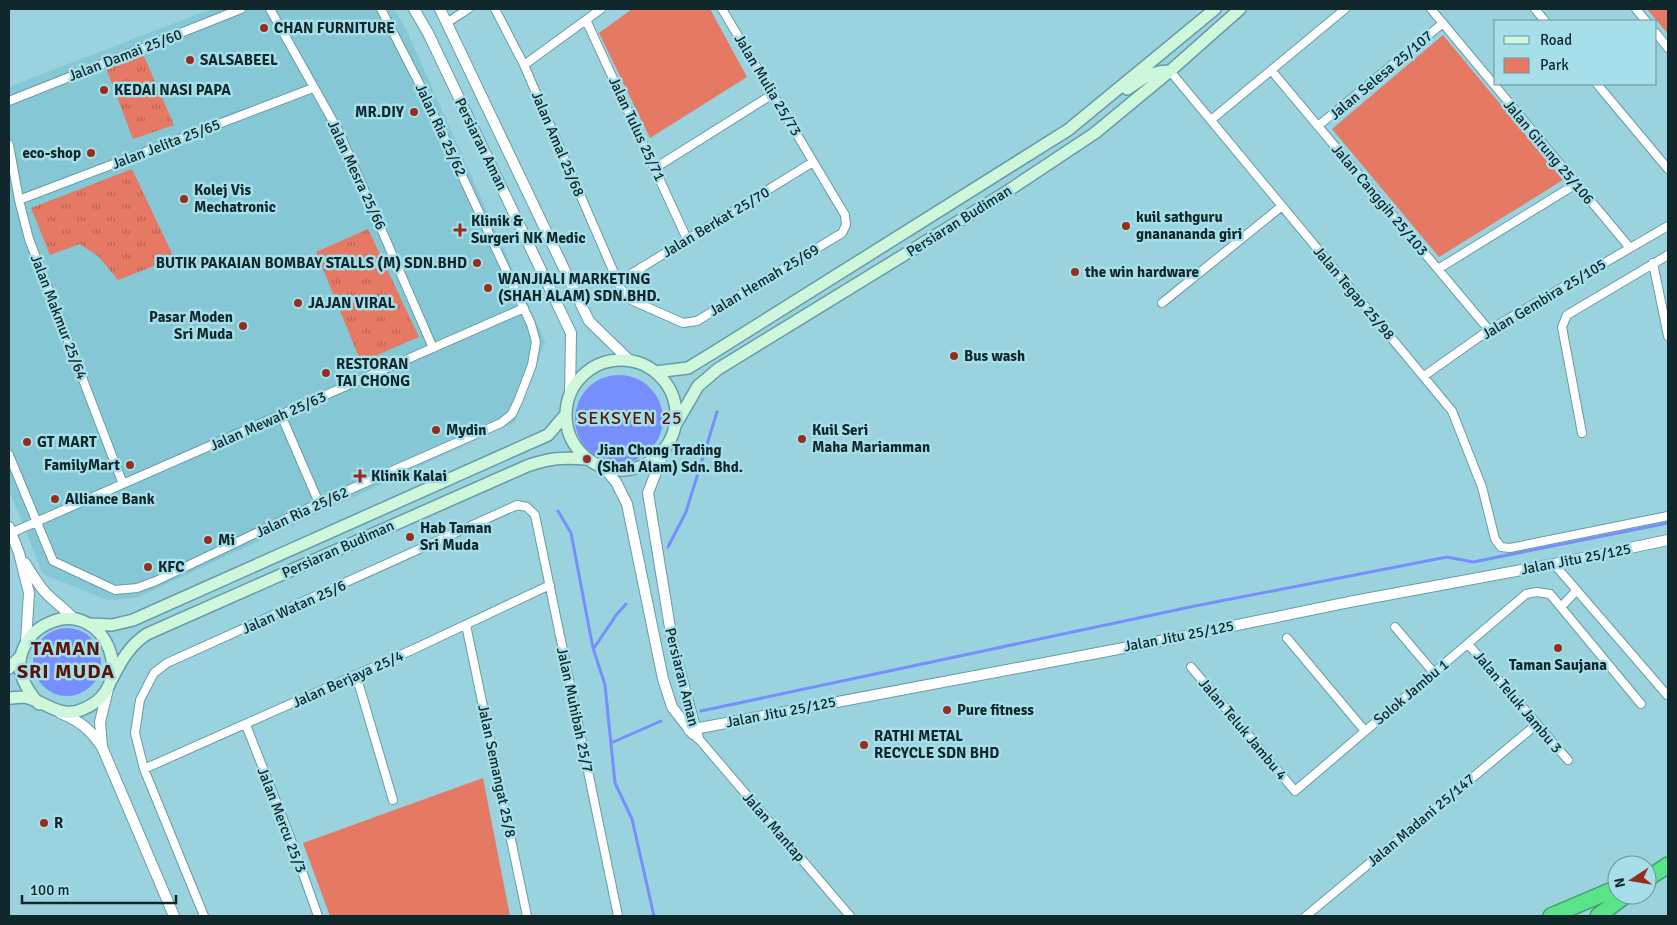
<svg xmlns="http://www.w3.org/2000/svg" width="1677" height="925" viewBox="0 0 1677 925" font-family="Signika,sans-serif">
<defs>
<pattern id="grass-tufts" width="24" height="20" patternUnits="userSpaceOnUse" patternTransform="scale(1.25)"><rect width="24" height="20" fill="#e67964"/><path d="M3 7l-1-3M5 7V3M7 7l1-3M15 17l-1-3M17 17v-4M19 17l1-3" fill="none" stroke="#b96353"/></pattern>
</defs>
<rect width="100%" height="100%" fill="#9ad2dd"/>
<path fill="#85c7d4" d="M211 9H394L406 29 545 342 515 422 136 598 108 600 43 574 9 490V87Z"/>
<path fill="url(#grass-tufts)" d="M143 54 174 125 133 139 106 68Z
M132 169 174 258 118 280 99 257 80 244 50 255 31 208Z
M368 229 419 337 361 362 316 252Z"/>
<path fill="#e67964" d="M632 9H710L747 77 650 138 599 33Z
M1647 9H1668V34Z
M1443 35 1563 180 1439 257 1332 129Z
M483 778 510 916H330L303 843Z"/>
<path fill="#768ffc" d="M575 419a44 44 0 1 1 88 0a44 44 0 1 1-88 0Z
M33 662a34 34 0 1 1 68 0a34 34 0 1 1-68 0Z"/>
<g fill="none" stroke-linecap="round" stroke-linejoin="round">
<path stroke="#768ffc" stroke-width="3" d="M558 511 571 533 593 648 605 685 615 783 632 819 654 916
M668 547 686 512 717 412
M594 648 617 614 626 604
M701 711 1195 606 1447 557 1473 562 1668 523
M611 743 661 721"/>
<defs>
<path id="minor" d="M270 9 339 132 433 348
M495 9 524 65 621 289 631 300 683 323 697 321 842 233 846 225 845 215 722 9
M1431 9 1630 248
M1535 9 1545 21
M1636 9 1646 21
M586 20 687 239
M448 22 468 9
M1656 33 1668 48
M524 65 601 9
M1271 70 1489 330
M1170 71 1452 411 1482 487 1495 539 1501 547 1510 548 1668 516
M1597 84 1668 169
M9 101 241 9
M1211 120 1345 9
M1318 126 1443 23
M9 145 19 200 29 239 123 484
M655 168 773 94
M19 200 313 88
M1653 263 1668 336
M1438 269 1576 184
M618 282 813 162
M1162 303 1282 206
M1424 376 1489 330 1668 226
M281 415 319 503
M1582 433 1562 327 1567 315 1668 255
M9 455 53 561 115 590 137 588 156 581 319 503 501 423 512 414 519 399 532 365 536 342 531 324 419 83 381 9
M11 533 524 308
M1554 564 1667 695
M1561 607 1576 591
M466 625 527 916
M1395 627 1434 673
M1287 638 1365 731
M1468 644 1568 760
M1191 667 1295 791 1526 594 1537 592 1550 594 1641 704
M356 675 393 800
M246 725 290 837 318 916
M698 738 850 916
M144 769 414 649 550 585
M204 916 144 769 135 733 140 700 154 673 167 663 517 505 527 507 535 515 618 916
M1306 916 1537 724"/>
<path id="tertiary" d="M414 9 428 33 571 333 570 395
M440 9 589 321 630 361
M665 449 648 493 673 646 698 738
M604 468 616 482 627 504 663 679 672 707 693 734
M9 527 19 553 29 593 26 641
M25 563C31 573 37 583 45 592 53 601 65 609 74 619
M60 713C80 721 90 729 102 747L174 916
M689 730 1150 643 1349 602 1554 564 1668 540
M102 746 100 722 108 689"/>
<path id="secondary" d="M1127 89C1143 79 1150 71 1170 71
M566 415a55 55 0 1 1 110 0a55 55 0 1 1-110 0Z
M655 372 688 368 711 354 1068 130 1215 9
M676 424 698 386 718 369 1000 196 1095 133 1170 71 1240 9
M88 624 112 625 133 620 548 435 566 414
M9 668 21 656
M112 679C121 661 130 645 147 634L527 466C549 458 564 457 587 459
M9 698C14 698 19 697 24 697 43 700 57 717 78 711 144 690 105 597 49 623 35 629 27 638 22 652 15 672 27 690 39 704"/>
<path id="motorway" d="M1647 879 1668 865
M1551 916 1617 888
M1598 916 1626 895"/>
</defs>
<use href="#minor" stroke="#669da8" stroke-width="10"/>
<use href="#tertiary" stroke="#669da8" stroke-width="12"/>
<use href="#secondary" stroke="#669da8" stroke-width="14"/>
<use href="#motorway" stroke="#40a168" stroke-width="18"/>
<use href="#minor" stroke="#fff" stroke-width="8"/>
<use href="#tertiary" stroke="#fff" stroke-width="10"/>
<use href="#secondary" stroke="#cef7dc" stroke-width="11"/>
<use href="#motorway" stroke="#5ae389" stroke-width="15"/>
</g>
<g fill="#972e1d" stroke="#a6dfea" stroke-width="2">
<circle cx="264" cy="28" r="5"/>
<circle cx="190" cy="60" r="5"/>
<circle cx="104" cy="90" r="5"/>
<circle cx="414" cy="112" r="5"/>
<circle cx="91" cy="153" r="5"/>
<circle cx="184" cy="199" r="5"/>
<circle cx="1126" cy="226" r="5"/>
<path d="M457.5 222.5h5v5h5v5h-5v5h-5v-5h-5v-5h5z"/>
<circle cx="477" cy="263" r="5"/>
<circle cx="1075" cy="272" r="5"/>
<circle cx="488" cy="288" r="5"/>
<circle cx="298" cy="303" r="5"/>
<circle cx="243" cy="326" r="5"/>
<circle cx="954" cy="356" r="5"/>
<circle cx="326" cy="373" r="5"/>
<circle cx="436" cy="430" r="5"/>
<circle cx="802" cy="439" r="5"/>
<circle cx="27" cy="442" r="5"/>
<circle cx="587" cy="459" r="5"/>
<circle cx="130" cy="465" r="5"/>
<path d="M357.5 468.5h5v5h5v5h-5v5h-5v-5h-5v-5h5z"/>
<circle cx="55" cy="499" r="5"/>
<circle cx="410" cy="537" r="5"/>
<circle cx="208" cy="540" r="5"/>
<circle cx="148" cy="567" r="5"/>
<circle cx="1558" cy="648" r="5"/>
<circle cx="947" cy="710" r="5"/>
<circle cx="864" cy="745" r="5"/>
<circle cx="44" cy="823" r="5"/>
</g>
<g text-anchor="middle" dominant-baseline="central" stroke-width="5" stroke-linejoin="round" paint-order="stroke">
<g font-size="15" font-weight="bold" fill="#10272b" stroke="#a6dfea" text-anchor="start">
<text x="274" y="28">CHAN FURNITURE</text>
<text x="200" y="60">SALSABEEL</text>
<text x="114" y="90">KEDAI NASI PAPA</text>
<text x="404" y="112" text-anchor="end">MR.DIY</text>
<text x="81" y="153" text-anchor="end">eco-shop</text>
<text x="194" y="190">Kolej Vis<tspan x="194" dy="17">Mechatronic</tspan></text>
<text x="1136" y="217">kuil sathguru<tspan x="1136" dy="17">gnanananda giri</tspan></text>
<text x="471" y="221">Klinik &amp;<tspan x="471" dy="17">Surgeri NK Medic</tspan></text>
<text x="467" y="263" text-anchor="end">BUTIK PAKAIAN BOMBAY STALLS (M) SDN.BHD</text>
<text x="1085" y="272">the win hardware</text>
<text x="498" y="279">WANJIALI MARKETING<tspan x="498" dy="17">(SHAH ALAM) SDN.BHD.</tspan></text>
<text x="308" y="303">JAJAN VIRAL</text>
<text x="233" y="317" text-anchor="end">Pasar Moden<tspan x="233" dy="17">Sri Muda</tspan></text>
<text x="964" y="356">Bus wash</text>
<text x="336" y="364">RESTORAN<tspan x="336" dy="17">TAI CHONG</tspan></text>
<text x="446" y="430">Mydin</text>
<text x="812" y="430">Kuil Seri<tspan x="812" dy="17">Maha Mariamman</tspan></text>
<text x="37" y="442">GT MART</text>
<text x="597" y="450">Jian Chong Trading<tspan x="597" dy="17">(Shah Alam) Sdn. Bhd.</tspan></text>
<text x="120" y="465" text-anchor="end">FamilyMart</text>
<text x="371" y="476">Klinik Kalai</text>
<text x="65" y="499">Alliance Bank</text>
<text x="420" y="528">Hab Taman<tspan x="420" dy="17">Sri Muda</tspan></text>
<text x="218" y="540">Mi</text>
<text x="158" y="567">KFC</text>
<text x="1558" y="665" text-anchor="middle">Taman Saujana</text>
<text x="957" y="710">Pure fitness</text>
<text x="874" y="736">RATHI METAL<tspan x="874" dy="17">RECYCLE SDN BHD</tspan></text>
<text x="54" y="823">R</text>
</g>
<g font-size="15" fill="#10272b" stroke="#a6dfea">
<text transform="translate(125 55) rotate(-21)">Jalan Damai 25/60</text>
<text transform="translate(1381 75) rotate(-40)">Jalan Selesa 25/107</text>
<text transform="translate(768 85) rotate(59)">Jalan Mulia 25/73</text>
<text transform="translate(637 129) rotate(65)">Jalan Tulus 25/71</text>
<text transform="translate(441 130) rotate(65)">Jalan Ria 25/62</text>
<text transform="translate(166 144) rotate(-21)">Jalan Jelita 25/65</text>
<text transform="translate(481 144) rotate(64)">Persiaran Aman</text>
<text transform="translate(558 144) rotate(67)">Jalan Amal 25/68</text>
<text transform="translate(1549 152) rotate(50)">Jalan Girung 25/106</text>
<text transform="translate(357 175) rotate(65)">Jalan Mesra 25/66</text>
<text transform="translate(1380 200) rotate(50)">Jalan Canggih 25/103</text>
<text transform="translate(959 221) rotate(-32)">Persiaran Budiman</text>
<text transform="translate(716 222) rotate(-31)">Jalan Berkat 25/70</text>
<text transform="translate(764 280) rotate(-31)">Jalan Hemah 25/69</text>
<text transform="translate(1354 293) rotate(50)">Jalan Tegap 25/98</text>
<text transform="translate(1544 299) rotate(-31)">Jalan Gembira 25/105</text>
<text transform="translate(59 317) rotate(69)">Jalan Makmur 25/64</text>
<text transform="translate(268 421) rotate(-24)">Jalan Mewah 25/63</text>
<text transform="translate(302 512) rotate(-25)">Jalan Ria 25/62</text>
<text transform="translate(338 549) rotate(-24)">Persiaran Budiman</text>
<text transform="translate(1576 559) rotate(-11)">Jalan Jitu 25/125</text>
<text transform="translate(294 607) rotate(-24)">Jalan Watan 25/6</text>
<text transform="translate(1179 636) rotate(-11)">Jalan Jitu 25/125</text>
<text transform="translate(682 677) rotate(76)">Persiaran Aman</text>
<text transform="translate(348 679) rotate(-24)">Jalan Berjaya 25/4</text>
<text transform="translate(1411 692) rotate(-40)">Solok Jambu 1</text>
<text transform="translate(1518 702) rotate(50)">Jalan Teluk Jambu 3</text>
<text transform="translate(575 710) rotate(78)">Jalan Muhibah 25/7</text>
<text transform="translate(781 712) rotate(-11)">Jalan Jitu 25/125</text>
<text transform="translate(1243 729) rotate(50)">Jalan Teluk Jambu 4</text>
<text transform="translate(497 771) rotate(78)">Jalan Semangat 25/8</text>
<text transform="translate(282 820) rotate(69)">Jalan Mercu 25/3</text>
<text transform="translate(1421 820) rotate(-40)">Jalan Madani 25/147</text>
<text transform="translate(774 827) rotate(49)">Jalan Mantap</text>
</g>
<g font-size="18" letter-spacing="1" fill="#58160b" stroke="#a6dfea">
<text x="630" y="418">SEKSYEN 25</text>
</g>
<g font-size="20" font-weight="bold" letter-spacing="1" fill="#58160b" stroke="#a6dfea">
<text x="66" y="648">TAMAN<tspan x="66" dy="23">SRI MUDA</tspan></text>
</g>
</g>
<rect width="1677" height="925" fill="none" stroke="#10272b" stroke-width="20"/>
<rect x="1494" y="20" width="162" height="65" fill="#a6dfea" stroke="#6a959e"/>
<rect x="1504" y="36" width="25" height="8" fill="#cef7dc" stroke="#6a959e"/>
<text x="1540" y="45" font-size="15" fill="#10272b">Road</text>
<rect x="1504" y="58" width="25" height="15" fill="#e67964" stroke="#6a959e"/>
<text x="1540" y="70" font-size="15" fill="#10272b">Park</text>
<g transform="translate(1632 880) rotate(258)"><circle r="24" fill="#a6dfea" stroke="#6a959e"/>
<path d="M0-4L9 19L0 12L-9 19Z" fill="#972e1d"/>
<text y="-8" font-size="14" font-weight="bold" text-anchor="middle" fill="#10272b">N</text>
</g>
<path d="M22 895v8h154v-8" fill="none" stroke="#10272b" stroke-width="2.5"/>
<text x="30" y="895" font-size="15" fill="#10272b" stroke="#a6dfea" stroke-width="4" paint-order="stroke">100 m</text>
</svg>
